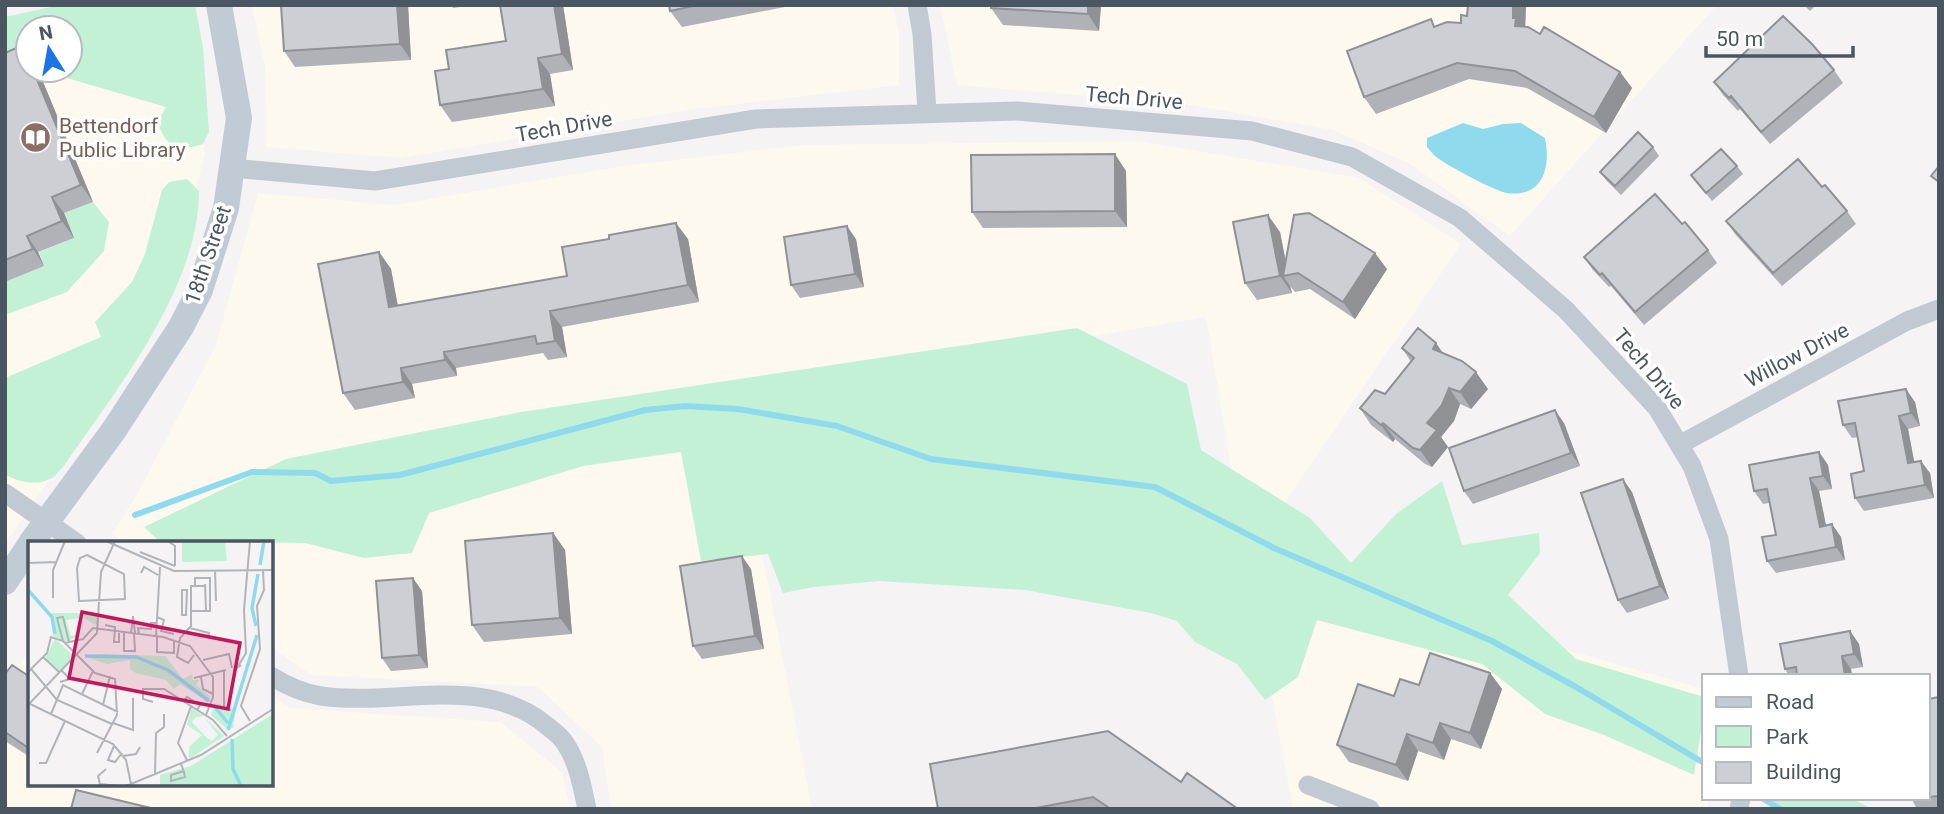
<svg xmlns="http://www.w3.org/2000/svg" width="1944" height="814" viewBox="0 0 1944 814" font-family="Roboto,sans-serif">
<rect width="100%" height="100%" fill="#f5f3f3"/>
<path fill="#fdf9ef" fill-rule="evenodd" d="M185 5 205 154 168 292 91 419 5 544V18ZM28 28H70V70H28Z
M252 5H893L899 33V85L696 109 400 158 266 147 265 67Z
M940 5H1717L1510 236 1410 164 1333 130 1190 105 957 85Z
M1138 141 1359 178 1461 244 1247 558 1704 689V798H1710L1707 809H1293L1246 558 1206 317 732 398 812 809H611L602 747 538 687 311 675 271 647V543H124L112 534 135 498 216 345 258 193 395 205 622 166 802 145Z
M30 650V784H271V695L290 708 500 722 562 772 570 809H5V686Z"/>
<path fill="#c3f1d5" d="M60 5H195L203 47 209 132 203 144C175 153 168 148 157 122L166 107 43 71 42 70H70V28H28V64L5 74V17Z
M187 179 199 191C199 288 116 390 63 467 59 471 55 477 50 479 36 486 17 482 5 474V378L101 337 95 322 132 282 145 254 162 190 169 182Z
M93 202 109 222 104 251 67 292 5 315V282L44 266 39 252 74 238 64 213Z
M1077 328 1187 384 1201 450 1310 518 1351 563 1396 514 1442 481 1462 545 1539 533 1540 553 1508 595 1576 659 1704 697V713L1694 775 1604 735 1545 714 1482 664 1317 620 1298 677 1265 700 1237 664 1195 642 1177 621 1151 613 1025 590 879 581 814 587 783 593 768 554 701 561 681 452 583 466 429 513 412 553 364 558 305 543 159 541 144 527 286 459 521 412Z
M1776 798H1851L1872 809H1767Z"/>
<path fill="#90daee" d="M1463 123 1483 129 1503 124 1521 123 1545 138C1551 167 1543 198 1507 193 1496 192 1449 166 1439 159 1434 156 1431 151 1427 147V138Z"/>
<g fill="none" stroke-linecap="round" stroke-linejoin="round">
<path stroke="#90daee" stroke-width="6" d="M135 515 252 472 315 473 331 481 400 475 645 410 685 406 738 409 837 426 931 459 1155 487 1274 548 1492 641 1576 687 1704 763
M1762 798 1780 809"/>
<path stroke="#c1cad2" stroke-width="19" d="M917 5 922 34 927 112
M232 168 375 181 756 119 1017 111 1252 131 1352 157 1460 218 1566 310 1657 408 1692 466 1719 539 1739 676
M1679 445 1907 321 1939 309
M5 493 77 543
M271 676C287 686 302 693 321 696 394 707 483 673 546 725 552 730 561 736 565 743 578 762 582 786 587 809
M1308 785 1370 809
M1739 809 1741 798"/>
<path stroke="#c1cbd6" stroke-width="26" d="M31 543 114 430 181 327 200 290 226 208 239 118 219 5
M5 582 30 545"/>
</g>
<path fill="#b0b2b7" d="M281 5H408L411 60 295 67 284 51Z
M451 5H474L453 8Z
M500 5H563L573 70 550 74 555 106 452 122 440 105 449 69 506 41Z
M669 5H795L682 27 670 11Z
M991 5H1101L1099 31 1003 25 991 8Z
M1468 5H1526L1525 27 1620 72 1632 88 1606 133 1527 88 1469 79 1376 114 1364 97 1436 26 1461 23 1467 16Z
M1804 5H1816L1810 11Z
M23 45 28 52V70H38L93 202 64 213 74 238 38 252 44 266 5 282V53Z
M1834 70 1843 83 1770 144 1740 109 1738 111 1723 95 1714 82Z
M1653 147 1659 156 1621 195 1606 180 1600 172Z
M1737 166 1743 174 1712 201 1691 175Z
M1126 171 1127 227 983 228 972 212Z
M1847 211 1856 224 1782 286 1735 234 1726 221Z
M1682 224 1708 250 1717 263 1644 325 1611 286 1609 287 1593 270 1584 257Z
M1280 232 1286 261 1387 269 1355 319 1310 289 1295 292 1290 286 1292 293 1257 300 1245 283Z
M688 239 699 302 562 327 567 357 548 360 543 353 456 368 457 376 412 384 415 398 355 410 343 393 379 252 391 269 398 306 567 276Z
M856 239 864 287 800 298 791 285Z
M1436 343 1443 353 1488 389 1471 409 1460 404 1454 421 1441 437 1448 447 1432 467 1425 464 1395 439 1393 442 1371 425 1360 408 1385 394 1411 362 1402 348Z
M1915 402 1920 426 1908 429 1914 462 1930 473 1934 498 1864 511 1855 498 1864 471 1858 437 1852 438 1843 425Z
M1564 423 1580 466 1473 504 1464 491Z
M1819 452 1828 465 1832 489 1819 491 1826 526 1841 537 1845 560 1776 573 1767 561 1776 535 1769 503 1763 504 1754 491Z
M1632 492 1669 599 1627 613 1618 600Z
M553 533 565 550 572 634 484 642 472 625Z
M751 569 764 649 702 659 693 646Z
M422 591 428 668 391 671 382 658Z
M1850 631 1859 644 1863 667 1851 669 1852 676H1789L1785 669Z
M1490 673 1502 689 1481 749 1451 739 1444 760 1418 751 1408 781 1349 762 1337 745 1394 696 1419 685Z
M5 674 30 677V757L5 741Z
M1939 697V809H1917L1911 798H1928V699Z
M1181 782 1238 809H938Z"/>
<path fill="#909195" d="M397 5H408L411 60 400 44Z
M554 5H563L573 70 562 54Z
M1088 5H1101L1099 31 1088 14Z
M1513 5H1526L1525 31 1515 26 1513 18Z
M538 58 550 74 555 106 543 89Z
M33 70H38L93 202 81 185Z
M1620 72 1632 88 1606 133 1594 117Z
M1115 154 1126 171 1127 227 1115 211Z
M52 197 64 213 74 238 62 221Z
M1268 215 1280 232 1288 275 1283 276 1290 286 1292 293 1280 276Z
M676 223 688 239 699 302 688 285Z
M847 226 856 239 864 287 855 274Z
M27 236 38 252 44 266 33 249Z
M379 252 391 269 401 324 389 307Z
M1375 253 1387 269 1355 319 1343 302Z
M550 311 562 327 567 357 555 341Z
M1436 343 1447 360 1433 349Z
M444 352 456 368 457 376 445 360Z
M401 368 412 384 415 398 403 382Z
M1476 372 1488 389 1471 409 1460 392Z
M1449 388 1460 404 1454 421 1441 437 1448 447 1432 467 1420 450 1427 423Z
M1906 389 1915 402 1920 426 1911 413Z
M1555 410 1564 423 1580 466 1571 453Z
M1899 416 1908 429 1917 476 1908 463Z
M1383 423 1395 439 1393 442 1381 425Z
M1819 452 1828 465 1832 489 1823 476Z
M1921 461 1930 473 1934 498 1925 485Z
M1810 478 1819 491 1829 540 1820 527Z
M1623 479 1632 492 1669 599 1660 586Z
M1832 524 1841 537 1845 560 1836 547Z
M553 533 565 550 572 634 560 618Z
M742 556 751 569 764 649 755 636Z
M413 578 422 591 428 668 419 655Z
M1850 631 1859 644 1863 667 1854 654Z
M1842 656 1851 669 1852 676H1845Z
M1490 673 1502 689 1481 749 1470 733Z
M1440 723 1451 739 1444 760 1433 743Z
M1407 734 1418 751 1408 781 1396 765Z"/>
<path fill="#cdcfd5" stroke="#909195" stroke-width="2" d="M281 5H397L400 44 284 51Z
M500 5H554L562 54 538 58 543 89 440 105 435 71 449 69 446 50 506 41Z
M669 5H698L670 11Z
M991 5H1088V14L991 8Z
M1468 5H1513V18H1516L1515 26 1528 27 1540 34 1544 27 1620 72 1594 117 1515 71 1457 63 1364 97 1347 51 1431 19 1434 27 1447 22 1461 23V15L1467 16Z
M1783 16 1812 44 1834 70 1761 132 1731 96 1729 98 1714 82Z
M23 45 28 57V70H33L81 185 52 197 62 221 27 236 33 249 5 260V53Z
M1638 132 1653 147 1615 186 1600 172Z
M1721 149 1737 166 1706 193 1691 175Z
M1115 154V211L972 212 971 155Z
M1798 159 1822 187 1825 185 1847 211 1773 273 1726 221Z
M1939 166V182L1931 176Z
M1655 194 1682 224 1685 222 1708 250 1635 312 1602 273 1600 275 1584 257Z
M1309 213 1375 253 1343 302 1298 273 1283 276 1294 215Z
M1268 215 1280 276 1245 283 1233 222Z
M676 223 688 285 550 311 555 341 537 344 535 336 444 352 445 360 401 368 403 382 343 393 318 264 379 252 389 307 567 276 562 247 609 239V235Z
M847 226 855 274 791 285 784 237Z
M1418 328 1436 343 1433 349 1462 361 1476 372 1460 392 1449 388 1442 405 1427 423 1437 430 1420 450 1413 448 1383 423 1381 425 1360 408 1375 390 1385 394 1414 358 1402 348Z
M1906 389 1911 413 1899 416 1908 463 1921 461 1925 485 1855 498 1851 474 1864 471 1855 423 1843 425 1838 401Z
M1555 410 1571 453 1464 491 1449 448Z
M1819 452 1823 476 1810 478 1820 527 1832 524 1836 547 1767 561 1762 537 1776 535 1767 489 1754 491 1749 465Z
M1623 479 1660 586 1618 600 1581 493Z
M553 533 560 618 472 625 465 541Z
M742 556 755 636 693 646 680 566Z
M413 578 419 655 382 658 376 581Z
M1850 631 1854 654 1842 656 1845 676H1797L1796 667 1785 669 1780 644Z
M1430 653 1490 673 1470 733 1440 723 1433 743 1407 734 1396 765 1337 745 1358 684 1394 696 1400 679 1419 685Z
M12 665 30 677V749L5 732V674Z
M1939 697V796L1928 797V699Z
M1108 731 1181 782 1187 773 1238 809H1111L1093 797 1031 809H938L930 764Z
M76 790 155 809H71Z"/>
<defs>
<symbol id="library-disc" viewBox="-11 -11 22 22"><circle r="9.5" fill="#8d6e63" stroke="#fff"/><path d="M-6-4Q-3-5.5-.7-3.5V5Q-3 3-6 4ZM6-4Q3-5.5 .7-3.5V5Q3 3 6 4Z" fill="#fff"/></symbol>
</defs>
<g fill-rule="evenodd">
<use href="#library-disc" x="18" y="120" width="35" height="35"/>
</g>
<g text-anchor="middle" dominant-baseline="central" stroke-width="7" stroke-linejoin="round" paint-order="stroke">
<g font-size="21" fill="#4a5661" stroke="#fff">
<text transform="translate(1134 98) rotate(5)">Tech Drive</text>
<text transform="translate(564 127) rotate(-10)">Tech Drive</text>
<text transform="translate(208 255) rotate(-71)">18th Street</text>
<text transform="translate(1797 355) rotate(-28)">Willow Drive</text>
<text transform="translate(1649 369) rotate(50)">Tech Drive</text>
</g>
<g font-size="21" fill="#785e54" stroke="#fff" text-anchor="start">
<text x="59" y="126">Bettendorf<tspan x="59" dy="24">Public Library</tspan></text>
</g>
</g>
<g transform="translate(28 541)">
<rect width="245" height="245" fill="#f5f3f3"/>
<path d="M154 0H197L199 20 154 21ZM22 72H70L69 85 56 77 38 79 43 95 59 91 38 101 25 95ZM27 98 46 115 31 130 17 117ZM70 113 137 115 155 138 164 133 165 139H171L168 144 182 155 180 161 152 143 146 148 138 139 108 132 102 128V119L79 123 57 116ZM187 162 208 168 205 187 200 189 183 174ZM163 167 176 175 168 176 164 181 179 197 184 200 190 194 177 177 196 195 161 218V206L174 194 159 184ZM245 173V245H132V234L163 225Z" fill="#c3f1d5"/>
<path fill="none" stroke="#90daee" stroke-width="3.5" d="M232 24 236 0M0 49 24 76 27 93M228 85 224 67 230 33M57 115 108 116 140 129 181 160M185 164 200 182M200 189 229 94M204 198 205 228 213 245"/>
<path fill="none" stroke="#b1b4b9" stroke-width="2" d="M78 0 146 30 245 29M140 0 147 5V25M112 11 147 25M59 14 96 33 97 58 51 60 49 27 52 17ZM0 22 28 21M187 29 188 60M113 32 116 26 130 34M177 43 178 70M167 45V37H182V70H163V45H177M154 49H159L158 74H154ZM25 57V29L37 0M163 70V85L152 97 149 116 160 122 166 114M129 76 136 79 133 90 146 93M77 84 87 86 86 101H91V92M162 87 181 92 180 97M96 92V110H107L106 92M103 92 105 75 107 92M111 93 110 87 123 88V82H129M128 95 132 26M129 95V111L146 112V99M35 100 29 77 35 76 41 101M37 102 55 98 65 87 135 96 162 105 185 136V156L178 174M15 116 32 132M175 119 201 113 204 127M213 124 209 127 218 112 216 69 222 0M3 128 29 159 84 183M196 130V168L203 169M0 131 19 112 23 96 35 100 67 132 87 138 89 174 69 212M173 136 175 148 185 153M166 137 198 129M32 141 42 138 34 130M54 153 65 130M155 160 159 156 172 164 169 169M125 161 115 158V148H136L185 179 199 195M0 162 85 203 98 219 103 243M1 163 69 92 73 31 87 0M75 164 82 135M23 173 35 144 90 171M222 180 213 165 232 108 229 65 236 49 235 29M85 182 105 189V157M86 205 80 219 87 221 94 212M95 215 108 213 112 206M159 219 150 202 163 165M11 222H18L37 180M153 223 156 231 157 236 143 240V234L156 230M78 228 70 235 72 243 91 245M127 233 128 192 136 186V173M98 245 173 214 245 168"/>
<path fill="#c2185b" fill-opacity="0.15" stroke="#c2185b" stroke-width="3.5" d="M54 71 212 102 200 168 41 137Z"/>
<rect width="245" height="245" fill="none" stroke="#4a5661" stroke-width="3.5"/>
</g>
<rect width="1944" height="814" fill="none" stroke="#4a5661" stroke-width="14"/>
<rect x="1702" y="674" width="228" height="126" fill="#ffffff" stroke="#b7bbc0" stroke-width="2"/>
<rect x="1716" y="697" width="35" height="10" fill="#c1cbd6" stroke="#b7bbc0" stroke-width="2"/>
<text x="1766" y="709" font-size="21" fill="#4a5661">Road</text>
<rect x="1716" y="726" width="35" height="21" fill="#c3f1d5" stroke="#b7bbc0" stroke-width="2"/>
<text x="1766" y="744" font-size="21" fill="#4a5661">Park</text>
<rect x="1716" y="762" width="35" height="21" fill="#cdcfd5" stroke="#b7bbc0" stroke-width="2"/>
<text x="1766" y="779" font-size="21" fill="#4a5661">Building</text>
<g transform="translate(49 49) rotate(349)"><circle r="33" fill="#ffffff" stroke="#b7bbc0" stroke-width="2"/>
<path d="M0-5L12 26L0 18L-12 26Z" fill="#1a73e8"/>
<text y="-10" font-size="19" font-weight="bold" text-anchor="middle" fill="#4a5661">N</text>
</g>
<path d="M1706 46v10h147v-10" fill="none" stroke="#4a5661" stroke-width="3.5"/>
<text x="1716" y="46" font-size="21" fill="#4a5661" stroke="#ffffff" stroke-width="5" paint-order="stroke">50 m</text>
</svg>
